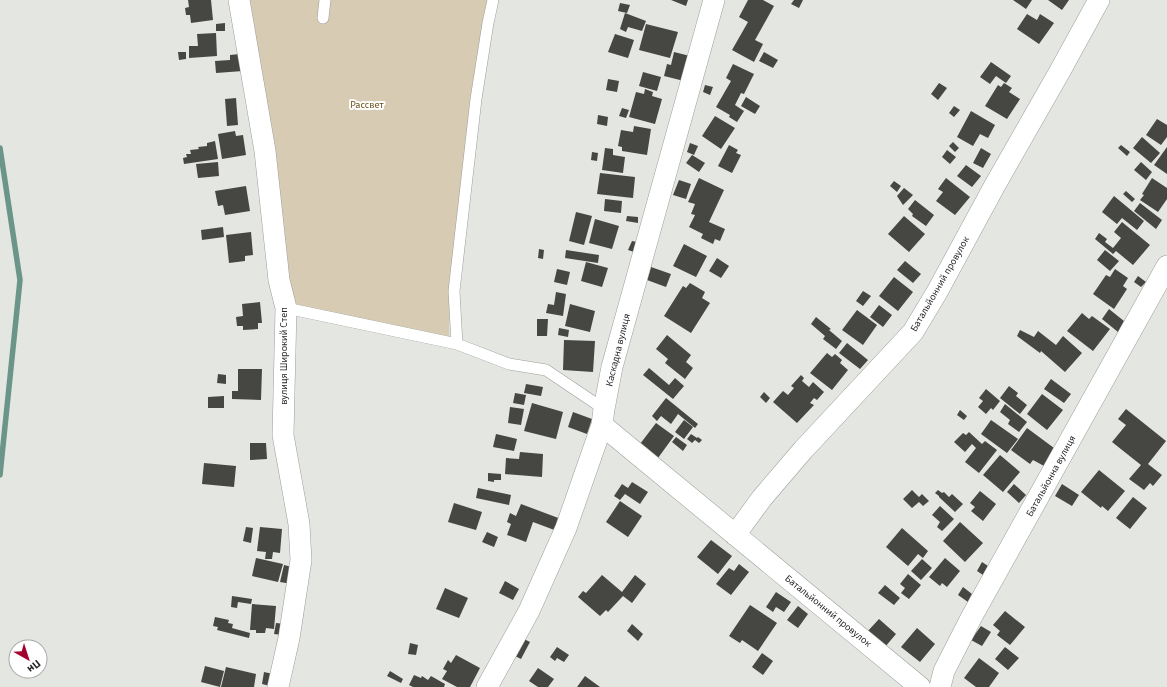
<svg xmlns="http://www.w3.org/2000/svg" width="1167" height="687" viewBox="0 0 1167 687" font-family="'Source Sans 3',sans-serif">
<rect width="100%" height="100%" fill="#e4e6e2"/>
<path fill="#d7cbb3" d="M243 0H489L450 289 449 340 289 303Z"/>
<g fill="none" stroke-linecap="round" stroke-linejoin="round">
<path stroke="#6b9588" stroke-width="5.5" d="M0 148 20 280 0 475"/>
</g>
<path fill="#464642" d="M188 0H211L213 20 191 23 190 15H186L185 8 189 7Z
M671 0H688L686 6Z
M748 0H763L774 6 755 40 763 44 754 62 732 50 748 22 739 17Z
M794 0H803L799 8 791 4Z
M1013 0H1032L1026 9Z
M1048 0H1069L1062 10Z
M620 3 630 5 627 13 618 11Z
M625 13 646 21 642 31 628 27 626 32 620 29Z
M1027 14 1037 20 1040 14 1054 23 1039 44 1017 29Z
M225 23V31H216V24Z
M646 24 678 32 670 58 639 50Z
M216 33 217 56 189 58V46H198L197 34Z
M615 34 634 40 628 58 608 52Z
M178 52H186V59L179 60Z
M674 52 690 56 684 81 664 76 667 64 671 65Z
M764 52 778 60 773 68 759 61Z
M240 54 243 71 216 73 215 61 230 60V55Z
M991 62 1011 76 1006 83 996 76 990 84 980 77Z
M733 64 754 74 744 94 741 93 735 105 744 111 737 122 729 117 730 115 716 107 731 81 726 78Z
M643 72 661 77 657 91 639 86Z
M608 79 619 81 617 92 606 90Z
M939 83 947 88 938 100 931 94Z
M1004 83 1012 88 1009 92 1020 99 1007 119 985 106 998 85 1001 87Z
M705 85 713 87 710 95 703 92Z
M645 89 653 92 652 96 662 99 655 124 629 117 636 92 644 94Z
M746 97 760 106 755 114 741 106Z
M236 98 238 125 227 126 225 99Z
M954 106 960 110 954 117 949 113Z
M622 108 629 110 626 118 619 116Z
M971 111 995 125 988 138 980 134 973 146 957 137Z
M598 115 608 117 607 126 597 124Z
M715 116 735 128 721 149 702 136Z
M1157 119 1167 125V137L1161 145 1146 135Z
M634 126 651 129 647 155 622 151V147L618 146 621 130 633 132Z
M235 131 236 136 243 135 246 155 222 159 218 134Z
M1142 137 1160 153 1151 163 1133 148Z
M215 141 218 159 184 164 183 158 187 157 186 154H191L190 150 199 149 198 147 207 146V143Z
M953 142 959 148 955 152 949 146Z
M690 143 698 146 694 155 687 152Z
M729 145 738 150 736 153 741 155 732 173 718 166Z
M1121 145 1130 152 1127 156 1118 148Z
M1167 147V174L1154 165Z
M605 148 613 149V155L625 157 623 173 602 170Z
M981 148 991 154 983 168 973 163Z
M947 150 956 157 950 164 942 157Z
M592 152 598 153 597 161 591 160Z
M692 155 705 163 699 172 686 163Z
M218 162 219 176 198 178 196 164Z
M1141 162 1152 172 1146 180 1134 170Z
M966 165 981 176 972 187 957 176Z
M600 173 635 177 633 198 597 194Z
M699 178 724 190 709 222 725 229 720 241 715 239 713 244 701 238 703 234 689 227 695 215 691 214 695 204 688 202Z
M946 178 970 197 955 215 936 201 943 192 938 189Z
M1152 178 1167 188V199L1158 212 1140 200 1144 195 1142 194Z
M679 180 691 184 686 199 673 195Z
M894 181 901 186 897 192 890 186Z
M246 186 250 211 225 215 223 205 218 206 215 191Z
M904 188 913 195 903 205 897 196Z
M1126 191 1135 199 1132 202 1123 194Z
M1114 196 1144 221 1137 230 1122 218 1117 224 1102 212Z
M605 199 622 201 621 213 604 211Z
M915 200 934 215 926 226 912 216 913 214 908 209Z
M1140 203 1162 220 1156 229 1134 211Z
M576 212 592 216 584 245 569 241Z
M627 216 638 217V223L626 221Z
M904 216 925 234 909 252 888 234Z
M595 219 619 226 612 249 589 243Z
M1122 222 1150 245 1133 265 1116 251 1113 254 1095 239 1099 233 1107 239 1105 242 1113 248 1121 238 1114 232Z
M223 227 224 237 202 240 201 230Z
M251 232 253 255 245 256V261L229 263 226 235Z
M632 241 637 242 634 252 628 250Z
M684 244 707 256 696 277 673 266Z
M539 249 544 250 543 259 538 258Z
M566 250 599 255 598 263 565 258Z
M1105 250 1119 261 1110 271 1097 260Z
M717 258 729 266 721 278 709 271Z
M905 261 921 274 913 283 897 270Z
M586 262 608 268 602 287 581 281Z
M651 267 671 274 666 287 647 280Z
M557 269 570 272 567 285 554 282Z
M1115 269 1128 278 1123 286 1127 289 1114 309 1093 294 1106 275 1110 277Z
M1138 276 1146 282 1141 287 1134 282Z
M894 277 913 292 898 311 879 296Z
M690 283 705 292 702 298 710 303 691 333 664 316 683 286 686 288Z
M863 291 871 296 863 306 856 301Z
M556 292 566 294 563 316 546 313 548 304 554 305Z
M260 302 262 323H258V329L243 330V326H237L236 317 243 316 242 304Z
M570 304 595 311 590 332 565 326Z
M879 305 892 315 883 327 870 317Z
M1109 309 1124 321 1118 332 1102 319Z
M857 310 877 325 863 345 842 330Z
M1082 313 1089 319 1092 316 1110 329 1093 351 1067 331Z
M816 317 831 329 829 330 842 341 836 349 823 339 825 336 811 324Z
M537 319H548L547 336H537Z
M559 328 569 330 568 337 558 335Z
M1020 330 1034 337 1038 331 1056 345 1063 336 1082 353 1065 372 1041 351 1040 353 1017 336Z
M667 335 691 355 686 362 693 368 685 379 665 363 668 359 656 349Z
M564 340 595 341 593 372 563 370Z
M847 343 868 360 860 369 839 353Z
M827 353 832 357 835 354 842 360 840 363 848 370 832 390 810 373Z
M649 368 669 385 675 378 684 386 673 399 643 375Z
M238 369H262L261 400 232 399V391H238Z
M218 374 226 375V384L217 383Z
M801 375 804 378 802 381 809 387 813 382 824 392 817 400 814 398 810 403 814 405 797 423 773 402 783 391 788 395 794 388 791 386Z
M1051 379 1071 394 1064 403 1044 389Z
M526 384 543 387 541 396 524 393Z
M1009 386 1018 393 1016 396 1027 405 1020 414 1000 398Z
M986 389 1000 401 993 410 991 408 986 414 978 407 983 401 979 398Z
M764 392 770 398 766 403 760 397Z
M515 393 526 395 524 405 513 403Z
M1042 394 1063 410 1047 430 1027 414Z
M224 396V408H208V397Z
M666 398 698 424 695 428 678 414 671 424 661 416 657 421 652 416Z
M532 403 563 412 556 439 524 431Z
M1005 404 1027 422 1019 432 1008 424 1010 420 1000 412Z
M510 407 524 409 521 425 508 423Z
M1126 409 1166 441 1148 464 1162 475 1153 486 1150 483 1144 490 1129 479 1141 465 1112 442 1126 425 1118 419Z
M960 410 967 416 964 420 957 415Z
M573 412 592 419 587 434 568 427Z
M684 420 693 427 684 439 675 432Z
M991 420 1018 439 1007 453 981 434Z
M656 423 674 436 658 458 640 444Z
M1027 428 1054 448 1044 466 1033 460 1030 464 1011 450Z
M969 432 982 444 985 441 997 450 979 473 965 462 976 448 972 444 965 452 954 442 963 433 966 435Z
M496 434 517 439 514 451 493 447Z
M691 434 697 438 698 437 702 440 699 443 695 440 692 443 687 439Z
M676 437 687 445 683 451 672 442Z
M250 443H266L267 459 250 460Z
M520 452 543 454 542 477 505 474 506 458 519 459Z
M1000 455 1020 472 1003 492 983 475Z
M204 463 236 466 234 487 202 484Z
M1099 470 1125 491 1108 511 1102 506 1101 508 1081 492Z
M488 473 501 474V480H494V482L488 481Z
M632 482 648 492 640 504 625 494 620 500 614 496 622 484 628 488Z
M1014 484 1026 495 1019 503 1007 492Z
M1062 484 1079 495 1072 506 1055 496Z
M478 488 511 495 509 505 476 498Z
M912 490 919 497 922 494 929 501 923 506 919 502 912 508 903 499Z
M938 490 942 493 944 492 949 497 952 494 963 504 955 512 939 497V496L935 493Z
M980 491 996 504 983 521 971 511 975 507 970 503Z
M1133 497 1147 508 1130 529 1116 518Z
M620 501 642 516 628 537 606 522Z
M454 503 482 512 476 530 448 522Z
M521 504 561 519 557 531 533 522 526 542 507 535 511 524 507 522 510 513 516 516Z
M940 506 954 519 942 531 937 527 940 522 932 515Z
M960 522 983 543 965 562 943 541Z
M246 527 253 528 251 543 243 541Z
M260 527 282 529 280 553 273 552 272 559H265L266 552 257 551Z
M902 528 928 551 923 558 918 554 908 566 886 547Z
M487 532 498 537 494 547 482 542Z
M711 540 732 556 718 574 697 557Z
M256 558 283 564 278 582 252 576Z
M945 558 960 571 947 587 942 583 940 586 929 577Z
M922 559 932 568 921 580 911 571Z
M982 562 988 566 983 575 977 571Z
M739 564 749 572 731 595 716 584 729 568 734 571Z
M284 565 296 568 292 584 280 582Z
M908 574 921 585 909 599 901 593 905 588 900 584Z
M602 575 622 592 635 575 646 584 632 603 623 596 608 612 606 610 600 616 578 597 583 591 586 593Z
M505 581 519 589 513 600 499 593Z
M885 585 900 598 894 605 878 593Z
M963 587 972 594 968 602 958 595Z
M445 588 468 598 459 618 436 609Z
M776 592 791 602 784 612 776 607 773 612 766 607Z
M232 596 252 599 251 604 238 602 237 608 231 607Z
M252 604 276 606 274 629 266 628 265 633H256V630H250Z
M750 605 777 623 758 651 742 640 740 643 729 636Z
M798 606 808 614 798 628 787 620Z
M1005 611 1025 627 1010 645 997 635 1000 631 993 625Z
M215 617 229 620 228 623 233 624 232 628 250 633 249 638 217 630 218 627 213 626Z
M879 619 896 634 885 647 867 632Z
M276 623 285 624 282 635 274 634Z
M632 624 643 634 638 641 627 631Z
M981 626 991 632 982 646 971 640Z
M917 628 935 644 920 662 901 647Z
M522 638 530 642 521 659 513 655Z
M410 643 418 645 416 655 408 654Z
M557 647 569 655 564 662 557 658 555 661 550 657Z
M1005 647 1019 658 1008 670 995 659Z
M762 653 773 661 763 675 752 667Z
M456 655 480 668 470 687H457L442 679 447 671 443 669 448 660 451 663Z
M979 658 999 673 989 687H976L964 678Z
M205 666 224 671 220 687 201 682Z
M226 667 256 674 254 687H221Z
M538 668 554 679 548 687H538L529 681Z
M390 671 403 679 401 683 387 676Z
M264 672 273 674 270 686 262 684Z
M414 675 421 678 422 676 428 680 431 676 445 684 444 687H413L409 685Z
M585 676 600 687H577Z"/>
<g fill="none" stroke-linecap="round" stroke-linejoin="round">
<defs>
<path id="lane" d="M323 18 325 0
M286 308 457 344 509 364 546 370 604 409
M457 344 454 291 476 99 488 23 493 0"/>
<path id="street" d="M239 0 265 151 279 280 286 308 283 435 299 524 301 560 289 638 278 687
M602 425 920 687
M735 535 762 498 803 450 913 332 937 292 995 185 1060 71 1099 0
M487 687 529 611 566 528 602 425 604 409 612 367 714 0
M940 687 944 671 971 618 1167 266"/>
</defs>
<use href="#lane" stroke="#9c9e9a" stroke-width="12"/>
<use href="#street" stroke="#9c9e9a" stroke-width="22"/>
<use href="#lane" stroke="#fff" stroke-width="11"/>
<use href="#street" stroke="#fff" stroke-width="21"/>
</g>
<g text-anchor="middle" dominant-baseline="central" stroke-width="4" stroke-linejoin="round" paint-order="stroke">
<g font-size="10" fill="#674f14" stroke="#fff">
<text x="367" y="105">Рассвет</text>
</g>
<g font-size="10" fill="#262726" stroke="#fff">
<text transform="translate(940 284) rotate(-60)">Батальйонний провулок</text>
<text transform="translate(618 350) rotate(-76)">Каскадна вулиця</text>
<text transform="translate(284 356) rotate(-90)">вулиця Широкий Степ</text>
<text transform="translate(1051 476) rotate(-61)">Батальйонна вулиця</text>
<text transform="translate(828 611) rotate(39)">Батальйонний провулок</text>
</g>
</g>
<g transform="translate(28 659) rotate(141)"><circle r="19" fill="#ffffff" stroke="#a8a9a8"/>
<path d="M0-3L7 15L0 10L-7 15Z" fill="#a2022d"/>
<text y="-6" font-size="11" font-weight="bold" text-anchor="middle" fill="#262726">Пн</text>
</g>
</svg>
